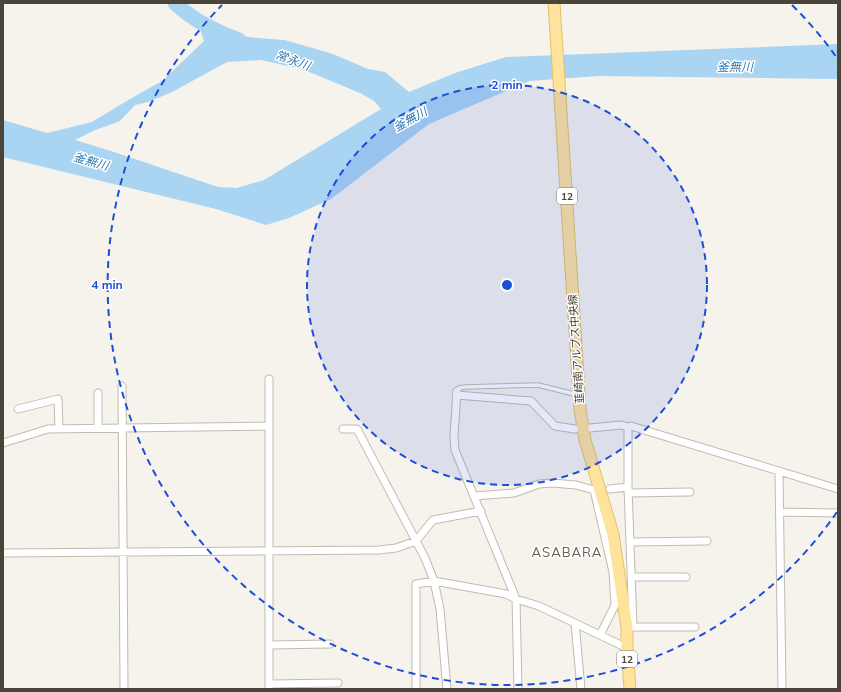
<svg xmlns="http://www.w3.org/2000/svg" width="841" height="692" viewBox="0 0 841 692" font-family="Mulish,'Noto Sans JP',sans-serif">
<rect width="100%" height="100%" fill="#f6f3ec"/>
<path fill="#a9d4f2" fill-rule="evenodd" d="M197 19 223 34 258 38 285 40 333 54 368 69 385 72 409 92 455 73 506 57 838 44V79L598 76 529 81 429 124 331 199 289 218 266 225 216 209 3 157V120L47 133 92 122 130 99 162 81 204 41ZM261 60 302 69 360 93 374 101 381 109 264 180 237 188 218 187 111 151 75 140 93 131 120 121 135 105 148 102 172 92 227 62Z"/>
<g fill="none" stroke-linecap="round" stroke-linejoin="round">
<path stroke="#a9d4f2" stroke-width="15" d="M175 3C191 19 218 33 239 40"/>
<defs>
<path id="lane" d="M457 391 459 388 465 387 538 385 578 395"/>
<path id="street" d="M122 386 124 689
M457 391 454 436 455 450 516 599 518 689
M98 393V428
M456 395 531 401 555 426 575 429
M18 409 58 399 59 429
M590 428 621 425 628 427
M343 429H357L425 558 434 581 440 609 447 689
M3 443 48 429 269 426
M779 471 782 689
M610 489 628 487
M628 493 690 492
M475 496 514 493 539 484 552 483 576 485 594 490 613 572 615 605 600 635
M780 512 838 513
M630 542 707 541
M3 553 379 550 396 548 416 541 433 520 481 511
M631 577H686
M575 623 581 689
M633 627H695
M627 628 633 627 628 487V427L631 426 838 489
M269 645 330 644
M269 684 338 683
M269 689V379
M416 689V584L434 581 506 594 516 599 539 606 627 648"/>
<path id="primary" d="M554 3 580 409 585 440 613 534 627 628V648L630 689"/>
</defs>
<use href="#lane" stroke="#c2bbae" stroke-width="5.5"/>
<use href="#street" stroke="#c2bbae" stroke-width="9"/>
<use href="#primary" stroke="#e6c16a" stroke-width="13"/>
<use href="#lane" stroke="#fff" stroke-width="3.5"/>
<use href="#street" stroke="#fff" stroke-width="7"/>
<use href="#primary" stroke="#ffe39c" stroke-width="11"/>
</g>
<circle cx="507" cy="285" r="200" fill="#1d4ed8" fill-opacity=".12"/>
<g fill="none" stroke="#1d4ed8" stroke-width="2" stroke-dasharray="7 5">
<circle cx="507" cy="285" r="200"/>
<path d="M837 512A400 400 0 1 1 222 5M792 5A400 400 0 0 1 837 58"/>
</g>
<g text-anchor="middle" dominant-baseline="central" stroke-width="3" stroke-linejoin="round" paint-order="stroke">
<g fill="#fff" stroke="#817c74" stroke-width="1">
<rect x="557" y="188" width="20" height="16" rx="3"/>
<rect x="617" y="651" width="20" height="16" rx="3"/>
</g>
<g font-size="10" font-weight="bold" fill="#4b4439">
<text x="567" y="196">12</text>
<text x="627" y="659">12</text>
</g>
<g font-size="11" fill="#4b4439" stroke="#fff">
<text transform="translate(576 349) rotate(-94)">韮崎南アルプス中央線</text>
</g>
<g font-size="12" font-style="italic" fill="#2e7ab2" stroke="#fff">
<text transform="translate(293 60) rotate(20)">常永川</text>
<text x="735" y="66">釜無川</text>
<text transform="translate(410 119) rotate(-29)">釜無川</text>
<text transform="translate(91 161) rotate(16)">釜無川</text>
</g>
<g font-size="13" letter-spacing="1" fill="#6e6250" stroke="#fff">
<text x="567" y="552">ASABARA</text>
</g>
</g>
<circle cx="507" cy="285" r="6" fill="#1d4ed8" stroke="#fff" stroke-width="2"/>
<g font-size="12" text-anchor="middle" font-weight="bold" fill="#1d4ed8" stroke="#fff" stroke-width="3" stroke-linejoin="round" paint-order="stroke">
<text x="507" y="89">2 min</text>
<text x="107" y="289">4 min</text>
</g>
<rect width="841" height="692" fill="none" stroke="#4b4439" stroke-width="8"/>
</svg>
